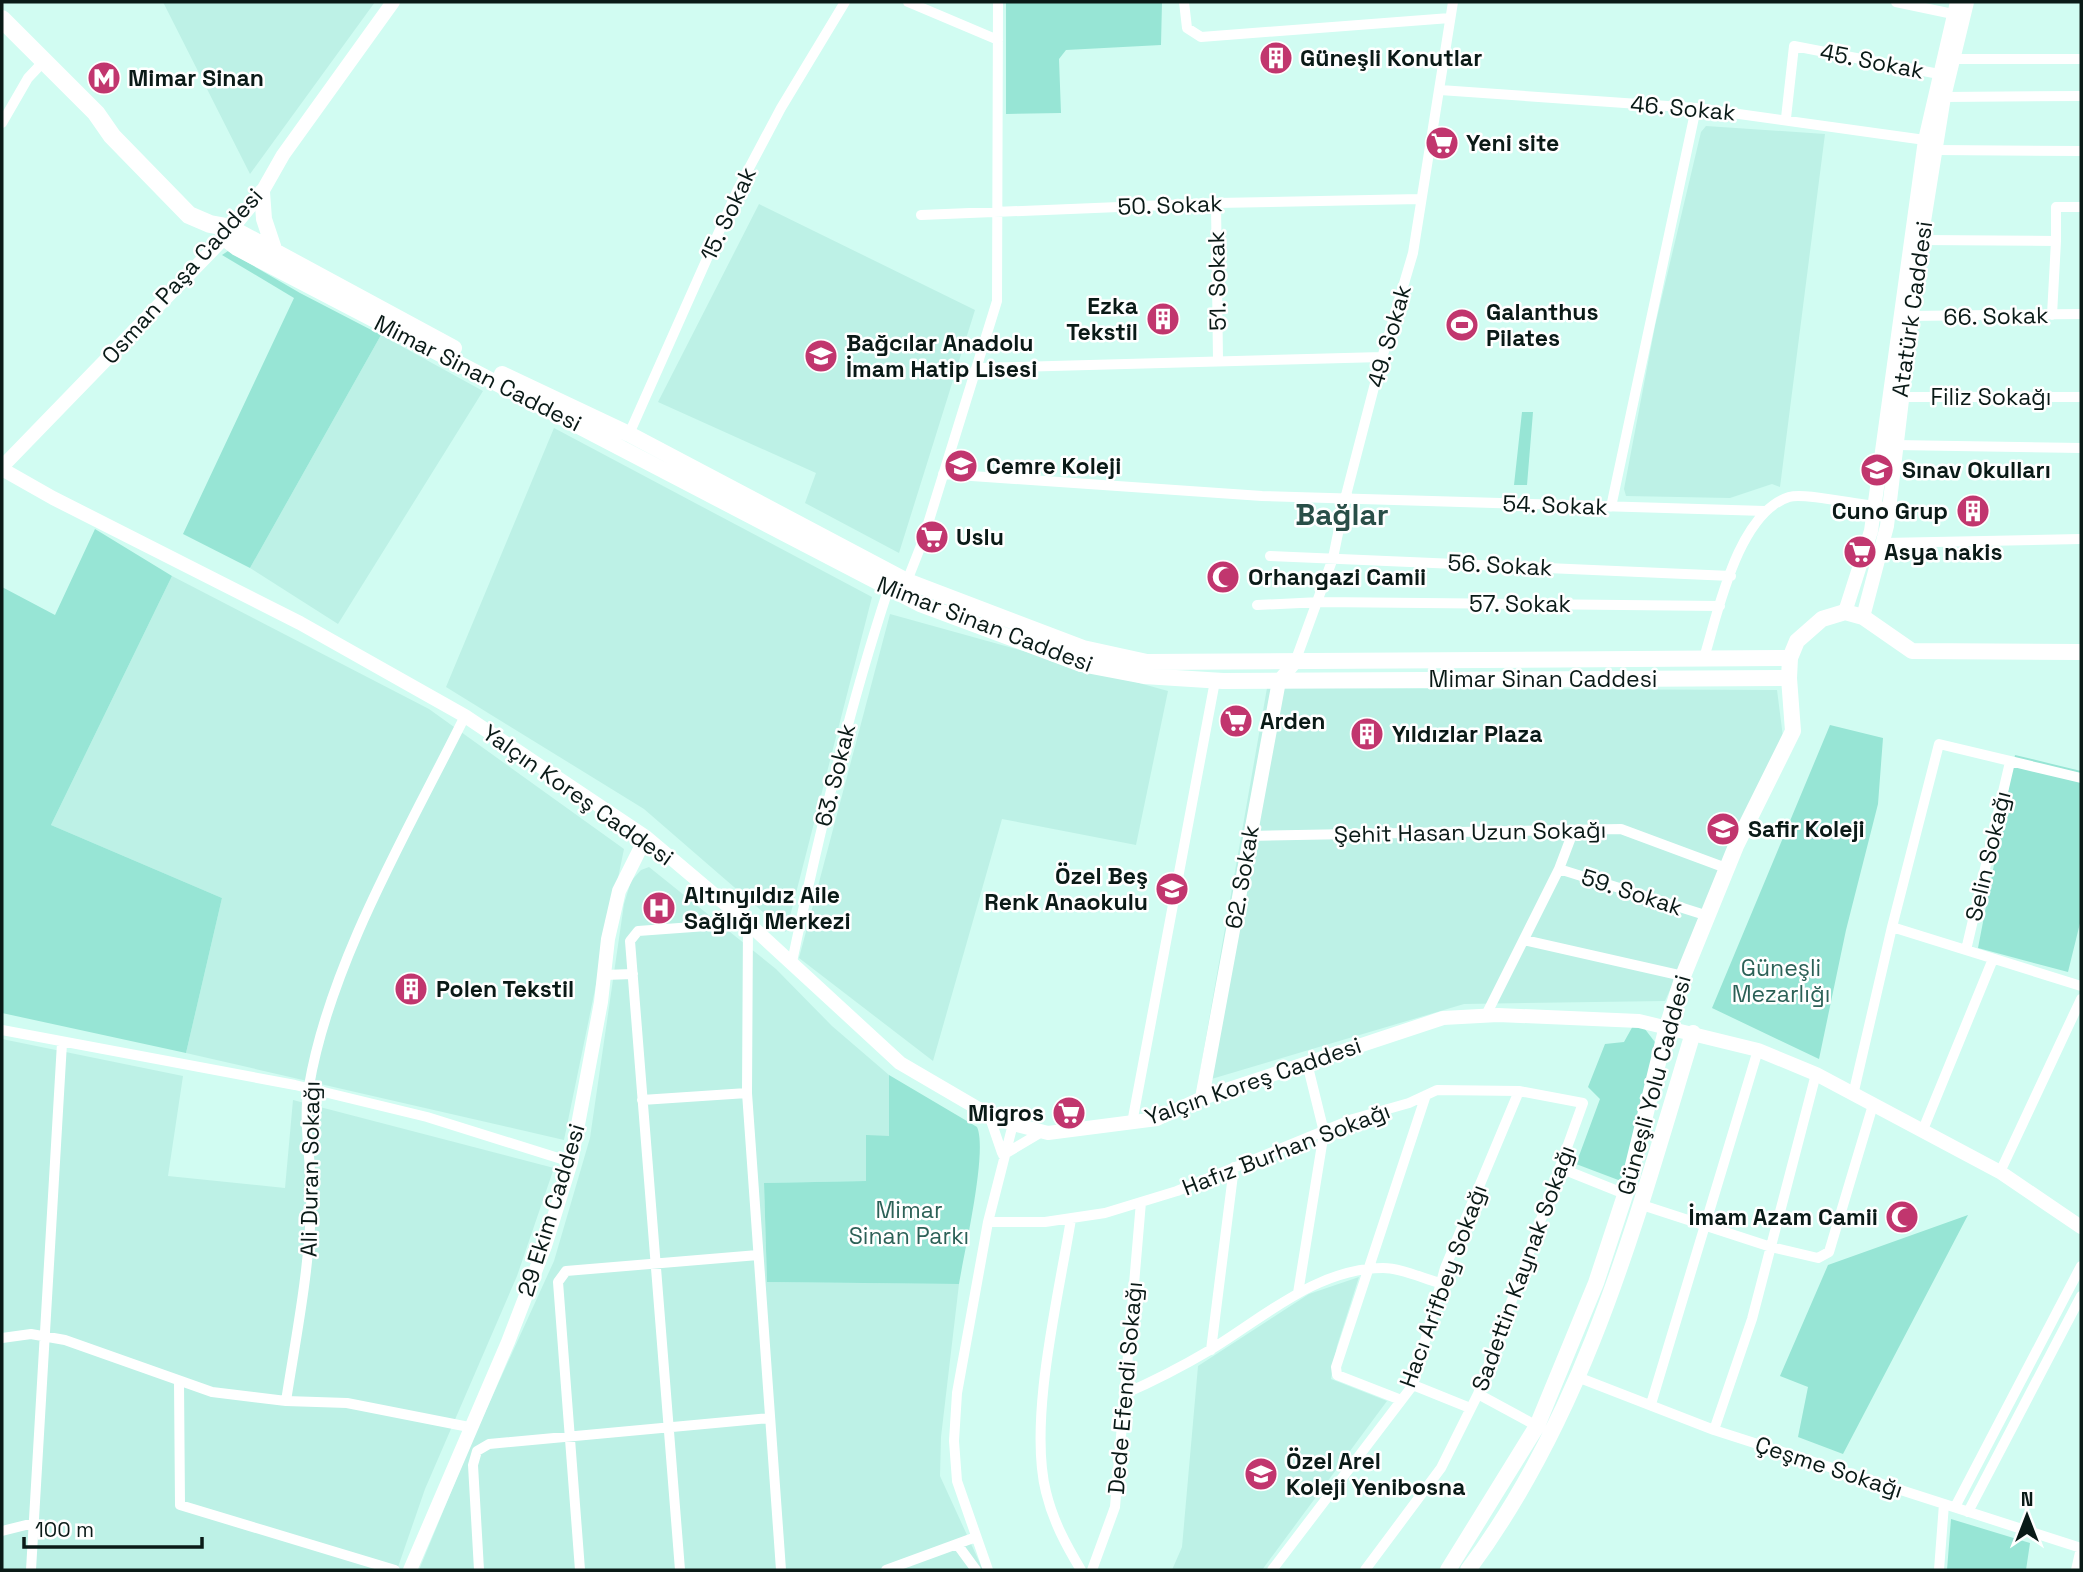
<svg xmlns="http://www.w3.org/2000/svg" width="2083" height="1572" viewBox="0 0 2083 1572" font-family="'Space Grotesk',sans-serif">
<rect width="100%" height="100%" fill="#d1fcf2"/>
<path fill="#bdf1e6" d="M163 2H375L250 174Z
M1706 126 1825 134 1780 487 1772 484 1730 498 1626 496 1624 489 1655 326 1701 132Z
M759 204 975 310 899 553 805 503 816 473 658 402Z
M381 335 483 391 338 624 250 568Z
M554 428 872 597 786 932 644 809 446 687Z
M172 576 429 709 624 849 564 1140 186 1053 222 898 51 825Z
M890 614 1168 691 1136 845 1002 819 933 1061 799 958Z
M1267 688 1777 690 1783 737 1665 1001 1464 1004 1198 1083Z
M649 867 776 969 832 1026 889 1075V1136L866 1181 764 1183 767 1282 959 1284 941 1437 940 1476 983 1570H419L472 1441 554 1261 590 1138 624 904 631 881 641 870Z
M2 1039 183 1076 168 1176 285 1188 293 1100 554 1168 517 1276 425 1489 397 1570H2Z
M1359 1277 1337 1346 1331 1379 1387 1401 1262 1570H1172L1182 1547 1198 1366 1309 1294Z"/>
<path fill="#97e5d5" d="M1006 2H1162L1161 45 1066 50 1059 59 1061 113 1006 114Z
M228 251 300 293 381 335 250 568 183 534 294 298 222 255Z
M1522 412H1533L1527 485H1514Z
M95 529 172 576 51 825 222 898 186 1053 2 1013V587L55 615Z
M1830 725 1883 738 1878 804 1846 930 1819 1059 1712 1008Z
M2015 755 2081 771V919L2068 972 1978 948Z
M1634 1024H1641L1658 1046 1621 1181 1576 1164 1600 1099 1588 1087 1605 1044 1624 1042Z
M889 1075 977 1127C988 1151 964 1253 959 1284L767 1282 764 1183 866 1181V1135L889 1136Z
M1968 1215 1843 1454 1798 1437 1808 1387 1780 1376 1828 1265Z
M1951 1519 2030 1543 2026 1570H1947Z"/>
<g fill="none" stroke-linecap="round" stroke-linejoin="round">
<path stroke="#fff" stroke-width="10" d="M908 2 998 40
M1184 2 1187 28 1201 37 1450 18
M1896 2 1953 14
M1953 59H2081
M1440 90 1696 108 1925 140
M1944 97 2081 96
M1786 118 1794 46 1939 74
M2 123 28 78 45 60
M1936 150 2081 151
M1216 203 1218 360
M921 215 1216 203 1420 199
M1921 240 2056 241 2052 315
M2056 241V207H2081
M1910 316 2081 314
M978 368 1382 357
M1900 397H2081
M629 434 738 189 781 108 845 2
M1894 445 2081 448
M943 474 1262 496 1765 511
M1611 507 1696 108
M1884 543 2081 539
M1270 556 1731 576
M1257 605 1320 602 1720 606
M1704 658C1718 612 1738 513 1789 497 1806 492 1858 506 1880 506
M1295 662 1333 558 1345 499 1379 368 1413 253 1453 2
M1249 836 1621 829 1726 868
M1559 869 1705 915
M1892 927 2081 986
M1524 940 1683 976
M1966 950 2010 762
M792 962C818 837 848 712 888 590L907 581 922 543 997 301 998 2
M604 975 633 974
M1486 1015 1559 869 1573 832
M2 1030 295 1085 427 1117 571 1162
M1853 1095 1892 927 1939 744 2081 778
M642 1100 747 1093
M989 1115 1002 1153
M1132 1123 1215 681
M1922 1132 1993 959
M1003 1155 1040 1133
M1560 1168 1625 1194
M2000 1172 2081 999
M1642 1205 1771 1247 1818 1258 1829 1252 1873 1105
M1071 1219C1059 1294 1028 1420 1046 1492 1053 1521 1066 1545 1081 1570
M988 1222H1045L1105 1213 1177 1191 1353 1119 1409 1103 1437 1090 1519 1091 1583 1103 1478 1394 1441 1468 1365 1570
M1298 1293 1324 1132 1307 1063
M2 1338 31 1334 65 1340 212 1392 286 1401 347 1403 469 1427
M1211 1350 1234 1167
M1580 1378 1714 1430 2081 1548
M179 1382 180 1505 395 1570
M1413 1385 1470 1408
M1124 1394C1154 1381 1183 1366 1210 1350 1263 1318 1317 1268 1383 1268 1401 1268 1422 1278 1440 1283
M1478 1394 1537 1426
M1401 1400 1337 1375 1336 1367 1426 1095
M286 1401C296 1337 309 1272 311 1207 313 1167 302 1125 309 1086 330 962 409 829 465 716
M1651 1404 1758 1050
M1714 1430 1752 1319 1816 1074
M1955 1507 2081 1266
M1968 1512 2081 1296
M2 1531 34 1523
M957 1544 976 1570
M31 1570 62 1043
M479 1570 473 1465 477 1451 489 1444 770 1418
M580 1570 558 1282 566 1271 758 1255
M680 1570 630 941 638 931 748 923 747 1093 781 1570
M886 1570 976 1537
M988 1570 957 1481 954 1441 957 1393 988 1222 1013 1124
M1092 1570 1115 1507 1141 1202
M1272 1570 1413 1385 1445 1268 1519 1091
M1939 1570 1944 1504
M2076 1570 2081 1548"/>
<path stroke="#fff" stroke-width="14" d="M2 467 224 238 262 192 283 155 393 2
M2 469 53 498 300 623 465 716 646 837 748 923 900 1063 989 1115 1013 1124 1048 1133 1157 1119 1202 1098 1443 1018 1498 1015 1639 1021 1758 1050 1816 1074 2000 1172 2081 1227
M1845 612 1871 531 1925 140 1957 2
M1863 617 1887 526 1921 240 1944 97 1967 2
M1202 1098 1279 681 1295 662
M410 1570 508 1342 545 1246 571 1162 601 1002 608 939 619 891 646 837"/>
<path stroke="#fff" stroke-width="16" d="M262 192 264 219 275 252
M232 228 454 348
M224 238 237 248 920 604 1081 664 1144 676 1223 681 1789 678
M502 374 629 434 907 581 1083 648 1147 662 1790 658
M1448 1570 1537 1426 1596 1283 1628 1186 1666 1030 1683 976 1736 846 1793 731 1789 678 1790 658 1797 641 1822 619 1845 612 1863 617 1912 651 2081 652
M1468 1570C1587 1410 1636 1220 1693 1033"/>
<path stroke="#fff" stroke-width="18" d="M2 19 96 113 112 136 189 215 210 224 232 228"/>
</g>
<defs>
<symbol id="building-disc" viewBox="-11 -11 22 22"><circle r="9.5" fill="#c1366e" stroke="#fff"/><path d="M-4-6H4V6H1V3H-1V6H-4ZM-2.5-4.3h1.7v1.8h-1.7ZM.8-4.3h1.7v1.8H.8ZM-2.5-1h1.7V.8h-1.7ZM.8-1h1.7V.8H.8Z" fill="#fff"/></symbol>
<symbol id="metro-disc" viewBox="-11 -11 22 22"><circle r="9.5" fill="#c1366e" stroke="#fff"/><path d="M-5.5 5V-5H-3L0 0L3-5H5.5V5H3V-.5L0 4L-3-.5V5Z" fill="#fff"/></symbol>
<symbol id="supermarket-disc" viewBox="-11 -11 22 22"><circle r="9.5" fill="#c1366e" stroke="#fff"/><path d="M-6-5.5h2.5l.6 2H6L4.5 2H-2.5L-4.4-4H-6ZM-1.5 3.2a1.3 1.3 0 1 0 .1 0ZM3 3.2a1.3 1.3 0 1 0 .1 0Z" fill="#fff"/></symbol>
<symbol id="stadium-disc" viewBox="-11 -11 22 22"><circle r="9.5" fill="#c1366e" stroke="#fff"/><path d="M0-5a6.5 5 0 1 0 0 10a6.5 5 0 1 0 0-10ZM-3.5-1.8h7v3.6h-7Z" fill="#fff"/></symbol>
<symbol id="school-disc" viewBox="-11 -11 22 22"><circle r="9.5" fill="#c1366e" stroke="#fff"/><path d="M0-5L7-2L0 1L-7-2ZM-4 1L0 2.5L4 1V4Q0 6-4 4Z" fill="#fff"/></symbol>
<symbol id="mosque-disc" viewBox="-11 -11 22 22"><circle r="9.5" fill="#c1366e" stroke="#fff"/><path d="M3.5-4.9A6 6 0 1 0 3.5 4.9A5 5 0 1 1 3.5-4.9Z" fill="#fff"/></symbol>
<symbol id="hospital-disc" viewBox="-11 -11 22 22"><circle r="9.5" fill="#c1366e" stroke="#fff"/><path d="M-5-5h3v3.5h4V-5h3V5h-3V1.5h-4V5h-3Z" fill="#fff"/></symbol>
</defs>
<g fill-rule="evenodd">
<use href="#building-disc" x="1257" y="39" width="38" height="38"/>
<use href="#metro-disc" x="85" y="59" width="38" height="38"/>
<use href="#supermarket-disc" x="1423" y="124" width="38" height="38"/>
<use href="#building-disc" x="1144" y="300" width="38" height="38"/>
<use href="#stadium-disc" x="1443" y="306" width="38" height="38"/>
<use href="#school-disc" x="802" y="337" width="38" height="38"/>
<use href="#school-disc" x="942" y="447" width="38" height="38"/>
<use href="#school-disc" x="1858" y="451" width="38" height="38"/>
<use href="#building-disc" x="1954" y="492" width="38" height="38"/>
<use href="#supermarket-disc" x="913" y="518" width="38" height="38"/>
<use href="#supermarket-disc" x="1841" y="533" width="38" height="38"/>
<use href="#mosque-disc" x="1204" y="558" width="38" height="38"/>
<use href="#supermarket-disc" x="1217" y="702" width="38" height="38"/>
<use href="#building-disc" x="1348" y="715" width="38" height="38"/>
<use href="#school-disc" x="1704" y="810" width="38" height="38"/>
<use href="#school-disc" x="1153" y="870" width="38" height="38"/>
<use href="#hospital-disc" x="640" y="889" width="38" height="38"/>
<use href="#building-disc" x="392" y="970" width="38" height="38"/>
<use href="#supermarket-disc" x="1050" y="1094" width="38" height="38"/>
<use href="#mosque-disc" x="1883" y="1198" width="38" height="38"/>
<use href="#school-disc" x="1242" y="1455" width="38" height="38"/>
</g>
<g text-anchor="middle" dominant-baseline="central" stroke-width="5" stroke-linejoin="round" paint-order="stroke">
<g font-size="23" font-weight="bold" fill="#0a1a17" stroke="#fff" text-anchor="start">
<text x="1300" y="58">Güneşli Konutlar</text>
<text x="128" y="78">Mimar Sinan</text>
<text x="1466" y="143">Yeni site</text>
<text x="1138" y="306" text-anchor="end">Ezka<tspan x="1138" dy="26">Tekstil</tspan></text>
<text x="1486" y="312">Galanthus<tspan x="1486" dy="26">Pilates</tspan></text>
<text x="846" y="343">Bağcılar Anadolu<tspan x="846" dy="26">İmam Hatip Lisesi</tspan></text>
<text x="986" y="466">Cemre Koleji</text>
<text x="1902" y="470">Sınav Okulları</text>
<text x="1948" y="511" text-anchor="end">Cuno Grup</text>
<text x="956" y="537">Uslu</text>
<text x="1884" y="552">Asya nakis</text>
<text x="1248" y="577">Orhangazi Camii</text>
<text x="1260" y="721">Arden</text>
<text x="1392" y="734">Yıldızlar Plaza</text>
<text x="1748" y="829">Safir Koleji</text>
<text x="1148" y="876" text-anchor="end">Özel Beş<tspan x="1148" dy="26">Renk Anaokulu</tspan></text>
<text x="684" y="895">Altınyıldız Aile<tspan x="684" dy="26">Sağlığı Merkezi</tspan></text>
<text x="436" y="989">Polen Tekstil</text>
<text x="1044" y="1113" text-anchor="end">Migros</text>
<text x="1878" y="1217" text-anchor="end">İmam Azam Camii</text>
<text x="1286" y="1461">Özel Arel<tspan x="1286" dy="26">Koleji Yenibosna</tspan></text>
</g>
<g font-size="23" fill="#0a1a17" stroke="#fff">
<text transform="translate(1872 61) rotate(11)">45. Sokak</text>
<text transform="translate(1683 108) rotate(5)">46. Sokak</text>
<text transform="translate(1170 205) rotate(-2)">50. Sokak</text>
<text transform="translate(728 214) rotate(-65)">15. Sokak</text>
<text transform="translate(182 276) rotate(-48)">Osman Paşa Caddesi</text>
<text transform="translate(1217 281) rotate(-91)">51. Sokak</text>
<text transform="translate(1912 309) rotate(-82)">Atatürk Caddesi</text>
<text transform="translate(1996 316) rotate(-1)">66. Sokak</text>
<text transform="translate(1389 336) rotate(-74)">49. Sokak</text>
<text transform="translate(478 373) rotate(27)">Mimar Sinan Caddesi</text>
<text x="1991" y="397">Filiz Sokağı</text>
<text transform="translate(1555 505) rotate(2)">54. Sokak</text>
<text transform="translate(1500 565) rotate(3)">56. Sokak</text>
<text x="1520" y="604">57. Sokak</text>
<text transform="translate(985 624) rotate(21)">Mimar Sinan Caddesi</text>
<text x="1543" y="679">Mimar Sinan Caddesi</text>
<text transform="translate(835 775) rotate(-76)">63. Sokak</text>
<text transform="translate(578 795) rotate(35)">Yalçın Koreş Caddesi</text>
<text transform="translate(1470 832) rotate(-1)">Şehit Hasan Uzun Sokağı</text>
<text transform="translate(1988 856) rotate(-77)">Selin Sokağı</text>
<text transform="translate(1242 877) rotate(-80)">62. Sokak</text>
<text transform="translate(1632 892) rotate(18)">59. Sokak</text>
<text transform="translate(1253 1081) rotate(-19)">Yalçın Koreş Caddesi</text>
<text transform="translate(1654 1085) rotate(-75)">Güneşli Yolu Caddesi</text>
<text transform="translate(1286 1149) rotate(-21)">Hafız Burhan Sokağı</text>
<text transform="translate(310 1169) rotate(-89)">Ali Duran Sokağı</text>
<text transform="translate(551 1210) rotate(-73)">29 Ekim Caddesi</text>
<text transform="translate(1523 1268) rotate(-70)">Sadettin Kaynak Sokağı</text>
<text transform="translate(1443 1286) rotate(-70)">Hacı Arifbey Sokağı</text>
<text transform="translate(1125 1388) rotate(-85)">Dede Efendi Sokağı</text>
<text transform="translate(1829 1467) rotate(18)">Çeşme Sokağı</text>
</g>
<g font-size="23" fill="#2c6157" stroke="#fff">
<text x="1781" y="968">Güneşli<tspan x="1781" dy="26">Mezarlığı</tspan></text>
<text x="909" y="1210">Mimar<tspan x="909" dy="26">Sinan Parkı</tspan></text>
</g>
<g font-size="30" font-weight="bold" fill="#294f48" stroke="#fff">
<text x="1342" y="514">Bağlar</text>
</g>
</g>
<rect width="2083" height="1572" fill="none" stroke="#0a1a17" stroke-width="7"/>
<g transform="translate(2027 1516)" stroke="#ffffff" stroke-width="5" paint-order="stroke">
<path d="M0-5L12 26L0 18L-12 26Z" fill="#0a1a17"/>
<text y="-10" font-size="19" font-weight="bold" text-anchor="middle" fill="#0a1a17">N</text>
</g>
<path d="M24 1537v10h178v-10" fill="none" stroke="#0a1a17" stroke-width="3.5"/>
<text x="35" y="1537" font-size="21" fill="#0a1a17" stroke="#ffffff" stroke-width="5" paint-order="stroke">100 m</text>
</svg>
